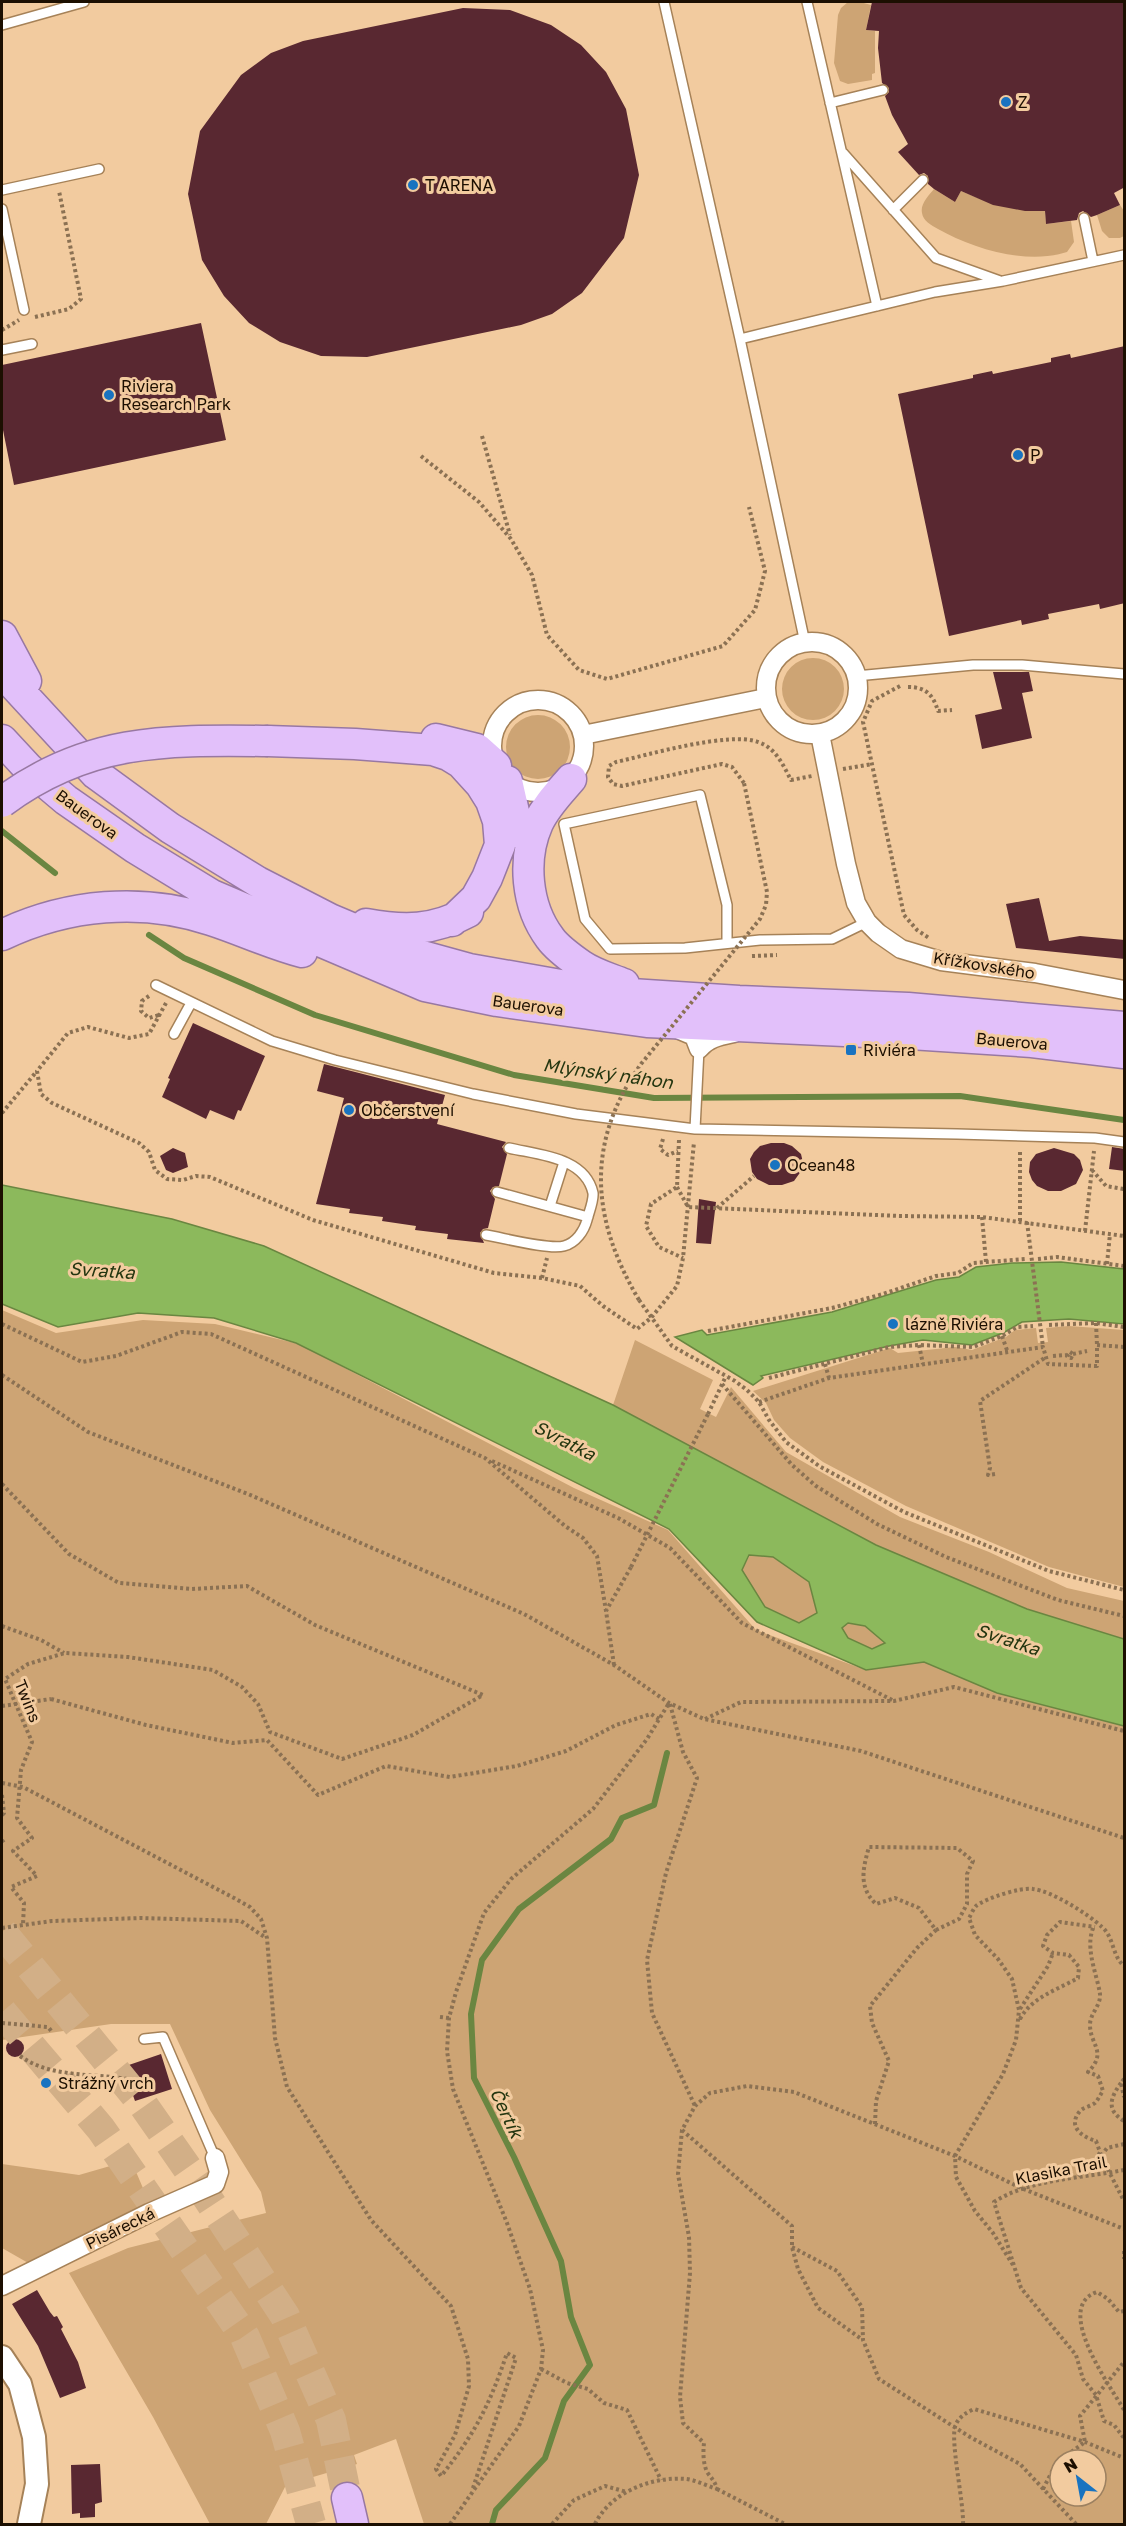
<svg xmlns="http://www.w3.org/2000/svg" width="1126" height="2526" viewBox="0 0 1126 2526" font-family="'Golos Text',sans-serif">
<rect width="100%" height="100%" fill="#f2cb9f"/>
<path fill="#cda474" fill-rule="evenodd" d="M848 2H860L871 5 866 30 875 31V73L872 74V80L848 84 840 81 834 63 838 15 841 8Z
M934 189 955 202 961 191C991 204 1013 210 1045 211L1046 224 1071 221 1074 242 1067 252C1027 265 973 249 938 229 931 225 923 221 922 213 920 204 929 195 934 189Z
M1120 205 1124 211V236L1120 238H1109L1102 231 1097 215Z
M782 689a31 31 0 1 1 62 0a31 31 0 1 1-62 0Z
M506 747a32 32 0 1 1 64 0a32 32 0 1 1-64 0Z
M2 1310 56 1333 143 1320 215 1324 299 1344 574 1488 668 1530 756 1630 866 1670 924 1661 997 1693 1124 1726V2524H424L396 2439 354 2455 357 2464 286 2485 266 2524H210L153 2417 69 2273 128 2248 266 2213 261 2192 210 2110 170 2024H111L2 2040ZM1060 2460H1096V2496H1060Z
M1069 1326 1124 1330V1587L1049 1567 906 1506 823 1462 790 1438 774 1420 766 1403 753 1391 890 1348 898 1353 955 1347 972 1350 1006 1337 1015 1330 1036 1328 1038 1343 1048 1342 1046 1328Z
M635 1340 713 1380 700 1409 716 1417 731 1387 786 1452 900 1517 989 1552 1067 1588 1124 1601V1639L1027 1609 876 1545 613 1405Z
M750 1555 773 1557 809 1582 817 1613 799 1623 765 1607 742 1570Z
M848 1623 865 1626 885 1643 872 1649 848 1638 841 1628Z
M131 2160 151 2207 30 2264 2 2248V2164L79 2175Z"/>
<path fill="#8cb95c" stroke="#6a8641" stroke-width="1.5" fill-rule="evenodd" d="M2 1185 172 1219 264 1246 613 1405 876 1545 1027 1609 1124 1639V1726L997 1693 924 1662 866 1670 757 1622 669 1529 296 1343 214 1318 138 1313 58 1327 2 1304ZM749 1555 773 1557 809 1582 817 1613 799 1623 765 1607 742 1570ZM848 1623 865 1626 885 1643 872 1649 848 1638 842 1628Z
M1061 1262 1124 1269V1324L1069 1319 1022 1322 1003 1333 972 1345 923 1340 889 1346 761 1376 763 1378 753 1385 675 1337 702 1330 707 1335 832 1312 936 1280 959 1277 976 1267 1012 1263Z"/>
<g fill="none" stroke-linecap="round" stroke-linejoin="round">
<path stroke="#6a8641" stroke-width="6" d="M2 831 55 873
M149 935 184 958 315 1015 514 1075 654 1098 960 1096 1124 1120
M492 2524 496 2510 545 2458 564 2401 590 2365 571 2317 561 2261 514 2157 474 2078 471 2014 482 1960 519 1909 611 1839 622 1818 654 1805 667 1753"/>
</g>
<path fill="#592831" d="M872 2H1125V187L1114 193 1120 205 1097 215 1091 217 1083 211 1079 213 1077 220 1046 224 1045 211H1025L993 205 961 191 955 202 934 189 928 184V176L924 173 919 175 898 152 908 144 892 115 885 96 889 92V88L882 83 878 48 879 31 866 30Z
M463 8 510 10 551 25 581 45 606 72 626 109 639 175 624 238 582 293 552 314 521 325 367 357 321 356 280 342 249 323 224 296 202 260 188 194 200 131 241 75 271 53 303 41Z
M201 323 226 440 14 485 2 425V365Z
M1125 346V603L1100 609 1099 604 1048 614 1049 619 1022 625 1021 620 949 636 898 394 973 378V375L992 371 993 374 1051 362V358L1070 354 1071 358Z
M993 672H1029L1033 691 1022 693 1032 738 982 749 975 715 1002 709Z
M1039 898 1049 941 1080 936 1125 940V959L1016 948 1006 904Z
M193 1023 265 1056 241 1111 238 1110 234 1120 210 1110 206 1119 162 1097 170 1079 168 1078Z
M324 1064 445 1095 437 1124 506 1142 502 1147 507 1154 499 1186 493 1187 490 1191 495 1199 488 1228 483 1229 480 1233 484 1243 447 1239 448 1234 415 1230 416 1226 382 1221 383 1217 349 1213 350 1209 316 1204 344 1098 317 1091Z
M771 1143H784L792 1146 801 1154 804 1167 794 1181 782 1185H769L757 1179 752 1172 750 1159 754 1152 760 1146Z
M1112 1147 1125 1149V1171L1109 1169Z
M173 1148 185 1153 188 1167 173 1173 166 1170 160 1156Z
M1054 1148 1074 1154 1080 1160 1083 1170 1076 1184 1061 1191H1048L1037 1186 1032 1180 1029 1172 1030 1162 1036 1154Z
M699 1199 716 1202 711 1244 696 1243Z
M6 2048a9 9 0 1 1 18 0a9 9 0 1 1-18 0Z
M161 2054 172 2089 135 2101 123 2067Z
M37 2290 50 2312 54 2317 57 2316 63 2327 61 2329 78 2362 86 2388 60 2398 38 2346 12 2304Z
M100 2464 102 2502 95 2504V2517L80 2518V2513L72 2514 71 2465Z"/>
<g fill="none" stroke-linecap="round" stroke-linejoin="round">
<path stroke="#d2af87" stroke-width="30" stroke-dasharray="30 15" stroke-linecap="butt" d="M2 1932 144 2106 197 2182 285 2316 331 2420 347 2498
M2 2012 101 2129 245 2337 285 2431 311 2524"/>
<defs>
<path id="service" d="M664 2 740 339
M807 2 877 306
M2 25 84 2
M830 103 883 90
M843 153 936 258 1000 281
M2 190 99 169
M2 209 24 310
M893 210 923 180
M1084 218 1093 261
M2 350 32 344
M805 643 740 339 935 292 1003 281 1124 255
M856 676 973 665H1022L1124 674
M727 943V905L700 795 564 824 585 919 610 949 685 948 760 940 832 939 867 922
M156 985 272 1041 335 1060 473 1094 576 1114 695 1129 957 1134 1095 1138 1124 1142
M174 1034 191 1003
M695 1129 699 1049
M497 1192 588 1217
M550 1206 564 1162
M486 1235C504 1238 548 1250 564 1246 576 1243 584 1231 587 1220 589 1212 594 1200 593 1193 585 1157 539 1155 509 1148
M144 2039 163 2037 215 2158"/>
<path id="minor" d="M766 688a46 46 0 1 1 92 0a46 46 0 1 1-92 0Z
M492 746a46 46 0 1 1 92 0a46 46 0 1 1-92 0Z
M820 734 846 864 856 903 867 922 878 933 901 949 941 961 1035 973 1124 990
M583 735 766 698
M675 1028 694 1036 699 1049C708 1038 720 1036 734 1033
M2 2286 149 2213 215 2184 219 2172 215 2158"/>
<path id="tertiary" d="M2 2357 20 2384 34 2437 37 2484 29 2524"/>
<path id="trunk" d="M2 636 26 681
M2 666 13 684 96 774 170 828 258 882 330 919 411 953 469 969 600 992 739 1001 908 1008 1124 1027
M436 739 477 749 496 766
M2 740 28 768 66 800 135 848 212 895 425 986 497 1001 647 1022 910 1034 1032 1042 1124 1053
M268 741 355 744 433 750 448 755 461 763 481 785 491 801 498 821 500 845 487 878 476 898 452 921
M571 779C559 793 546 806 538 823 522 859 526 906 550 938 557 948 571 958 581 965 594 974 609 978 624 984
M507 781 514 812 516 832
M366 924C404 931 433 931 468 912
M2 935C67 904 142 897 211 920 242 930 271 944 302 952
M347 2498 353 2524"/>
</defs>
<use href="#service" stroke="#a68258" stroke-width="12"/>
<use href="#minor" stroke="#a68258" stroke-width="21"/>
<use href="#tertiary" stroke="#a68258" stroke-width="26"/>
<use href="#trunk" stroke="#9878a2" stroke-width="33"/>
<path stroke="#8b7153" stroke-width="4" stroke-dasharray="3 3" stroke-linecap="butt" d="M35 317 69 309 81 299 59 191
M2 330 19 320
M482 436 510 535
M421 456 479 502 511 539 532 575 547 635 579 670 607 679 723 646 755 610 765 571 749 507
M900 686 872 701 863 722 904 915 917 930 929 938
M908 687C925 687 933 694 938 711L952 710
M843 769 872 764
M744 783 732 767 722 764 622 786 613 784 608 777 609 766 616 762C648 755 729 731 758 742 776 748 783 765 791 780L812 776
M752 956 777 955
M149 996 142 1001 141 1011 149 1018 159 1015
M166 1003 149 1034 129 1038 88 1027 68 1033 37 1071 41 1094 52 1103 139 1143 149 1152 155 1170 167 1179 183 1180 196 1176 210 1177 313 1220 494 1273 542 1278 580 1286 603 1306 637 1329 651 1318 677 1286 683 1258 694 1142
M2 1113 37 1071
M663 1139 660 1149 668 1155 678 1151
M679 1140 677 1187 651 1204 646 1226 659 1247 683 1258
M1092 1170 1106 1186 1124 1189
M677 1187 688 1207 899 1216 982 1217 1124 1236
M717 1208 754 1176
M982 1217 986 1262
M1020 1221V1149
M1027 1222 1043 1347
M1085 1231 1094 1151
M1038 1259 1057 1257 1124 1266
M1107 1264 1110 1234
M542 1278 547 1258
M639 1300 672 1346 735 1381 747 1390 759 1402 769 1420 786 1442 819 1466 904 1512 1049 1571 1124 1590
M1096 1323 1097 1345
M2 1324 82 1362 116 1356 182 1332 211 1334 485 1458 565 1526 583 1538 597 1556 606 1611
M1049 1325 1096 1323 1124 1327
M708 1331 832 1308 883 1294 936 1276 958 1273 973 1263 1026 1259
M1002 1336 1008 1353
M919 1345 923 1364
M1070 1352 1073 1354 1071 1358 1067 1356Z
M1073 1354 1087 1351
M1053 1356 1067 1355
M825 1364 829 1378
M2 1375 88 1432 248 1494 524 1614 614 1665 669 1703 704 1719 861 1751 1124 1838
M769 1378 889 1347 919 1345 973 1347 1002 1336 1017 1327 1033 1326
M722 1384 792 1465 816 1486 877 1524 946 1557 1058 1600 1124 1616
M759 1402 829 1378 1043 1347 1048 1364 1097 1366V1345L1124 1347
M708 1414 726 1376
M492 1461 618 1518 670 1548 742 1623 894 1701
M995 1474 988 1475 990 1468 980 1401 1046 1357
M2 1484 69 1554 119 1583 192 1589 247 1586 315 1625 483 1695 413 1735 342 1759 270 1732 258 1704 242 1687 213 1670 128 1657 65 1653 28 1664 5 1679 32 1742 21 1770 17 1818 32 1838 13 1851 37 1876 11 1887 24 1903 23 1925
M2 1626 41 1640 64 1653
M614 1665 606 1611 631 1567
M51 1699 146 1725 233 1743 267 1740 318 1795 386 1766 450 1777 517 1766 566 1751 616 1725 651 1714 659 1719
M670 1704 683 1752 697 1778 666 1873 647 1960 652 2013 695 2106
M705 1719 741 1702 894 1701 954 1687 1124 1731
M2 1783 23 1787 234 1898 250 1907 261 1919 267 1938 275 2038 287 2087 371 2220 451 2306 468 2359 469 2386 455 2435 436 2469 441 2476C475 2434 490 2404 507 2353L516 2358 472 2491
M2 1795 4 1813 2 1815
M2 1840 4 1843 2 1844
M2 1928 52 1921 141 1918 241 1921 266 1938
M1020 2009 1048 1966 1053 1953
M440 2017 449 2018
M1020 2019C1032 1997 1057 1990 1078 1978L1079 1967 1069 1955 1053 1953 1043 1946 1047 1935 1060 1922 1095 1927
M2 2023 48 2027 53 2033
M20 2056C51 2078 91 2073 127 2079
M1124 2079 1121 2083 1124 2097
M1121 2083C1110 2098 1106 2110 1124 2121
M875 2124 876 2101 889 2061 872 2023 870 2006 917 1948 936 1930 919 1908 895 1898 876 1904C858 1887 863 1868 869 1847L957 1848 973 1861 967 1874V1904L959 1919 936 1930
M682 2130 792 2226V2247L798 2269 818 2308 863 2340
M1124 2144 1107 2148 1101 2156 1124 2201
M1124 2170C1084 2178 1029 2179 994 2202L1021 2288 1076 2355 1083 2379 1096 2395 1104 2421 1114 2425 1124 2438
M1078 2176 1096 2161 1100 2152 1096 2141C1082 2137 1066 2126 1081 2110 1085 2107 1091 2106 1095 2103 1098 2100 1100 2095 1103 2091L1098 2076 1088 2072C1108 2052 1090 2045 1090 2025 1090 2013 1101 2006 1100 1994 1097 1974 1084 1947 1094 1926
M792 2247 837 2271 862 2307 863 2340 879 2379 970 2437 1020 2464 1076 2524
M1124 2251V2259
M1013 2265 993 2233 975 2211 956 2177 955 2156 1003 2074 1016 2040 1019 2010 1012 1979 998 1959 975 1935 969 1918C971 1915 973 1909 976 1906 986 1898 1021 1887 1033 1889 1052 1891 1088 1914 1102 1927 1114 1937 1112 1956 1124 1966
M1124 2311 1119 2312 1108 2299 1097 2292C1052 2307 1111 2387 1124 2410
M541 2369 567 2383 588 2389 604 2403 627 2410 661 2480
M717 2489 785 2524
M1043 2489 1057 2462 1085 2442 1080 2416 1124 2362
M450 2524 519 2426 541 2369 543 2350 530 2289 507 2223 453 2089 447 2051 449 2018 456 1992 484 1913 511 1879 593 1809 647 1739 669 1703
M552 2524 574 2500 605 2486 627 2492
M595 2524C610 2493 651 2476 686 2479 696 2480 707 2486 717 2489 715 2481 711 2478 707 2472 703 2463 703 2452 704 2443L683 2423 680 2397 690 2273 689 2237 678 2174 682 2130 695 2106 710 2093 747 2086 794 2092 955 2156 1021 2188 1124 2229
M963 2524C964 2502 949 2437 956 2424 960 2416 966 2413 974 2409L1085 2442 1124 2458"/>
<use href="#service" stroke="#fff" stroke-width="9"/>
<use href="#minor" stroke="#fff" stroke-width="18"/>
<use href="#tertiary" stroke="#fff" stroke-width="22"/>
<use href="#trunk" stroke="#e2c0fa" stroke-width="30"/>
<defs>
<path id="trunk-bridge" d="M2 802C88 738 166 740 268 741"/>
</defs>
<use href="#trunk-bridge" stroke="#9878a2" stroke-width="33" stroke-linecap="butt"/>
<path stroke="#8b7153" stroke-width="4" stroke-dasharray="3 3" stroke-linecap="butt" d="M639 1300C591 1219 585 1143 641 1064L760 919 766 905 767 892 744 783
M631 1567 708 1414
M2 1706 51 1699"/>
<use href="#trunk-bridge" stroke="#e2c0fa" stroke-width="30"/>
</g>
<g fill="#1973c0" stroke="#f2cb9f" stroke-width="2">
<circle cx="1006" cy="102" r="6"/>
<circle cx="413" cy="185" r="6"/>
<circle cx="109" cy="395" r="6"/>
<circle cx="1018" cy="455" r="6"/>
<rect x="845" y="1044" width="12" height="12" rx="3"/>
<circle cx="349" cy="1110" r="6"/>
<circle cx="775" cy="1165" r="6"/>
<circle cx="893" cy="1324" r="6"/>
<circle cx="46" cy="2083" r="6"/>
</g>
<g text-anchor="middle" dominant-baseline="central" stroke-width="6" stroke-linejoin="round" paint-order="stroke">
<g font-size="16" fill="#1c0f01" stroke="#f2cb9f" text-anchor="start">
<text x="1018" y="102">Z</text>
<text x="425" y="185">T ARENA</text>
<text x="121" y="386">Riviera<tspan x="121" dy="18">Research Park</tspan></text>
<text x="1030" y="455">P</text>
<text x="863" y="1050">Riviéra</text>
<text x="361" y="1110">Občerstvení</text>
<text x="787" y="1165">Ocean48</text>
<text x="905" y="1324">lázně Riviéra</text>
<text x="58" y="2083">Strážný vrch</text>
</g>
<g font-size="16" fill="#1c0f01" stroke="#f2cb9f">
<text transform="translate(87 814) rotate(36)">Bauerova</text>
<text transform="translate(984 965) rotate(9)">Křížkovského</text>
<text transform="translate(528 1005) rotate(8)">Bauerova</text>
<text transform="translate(1012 1041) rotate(5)">Bauerova</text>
<text transform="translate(28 1701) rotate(68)">Twins</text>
<text transform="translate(1061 2170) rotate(-11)">Klasika Trail</text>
<text transform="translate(120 2228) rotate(-26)">Pisárecká</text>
</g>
<g font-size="18" font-style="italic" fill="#243610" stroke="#f2cb9f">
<text transform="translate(608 1073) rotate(8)">Mlýnský náhon</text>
<text transform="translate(102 1270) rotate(4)">Svratka</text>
<text transform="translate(565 1440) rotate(27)">Svratka</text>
<text transform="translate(1008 1639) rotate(18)">Svratka</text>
<text transform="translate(507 2113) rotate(65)">Čertík</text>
</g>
</g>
<rect width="1126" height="2526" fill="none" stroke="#1c0f01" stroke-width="6"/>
<g transform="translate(1078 2478) rotate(329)"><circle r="28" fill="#f2cb9f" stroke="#9c8060" stroke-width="1.5"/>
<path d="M0-4.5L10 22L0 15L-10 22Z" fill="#1973c0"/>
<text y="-9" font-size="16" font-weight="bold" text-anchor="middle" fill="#1c0f01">N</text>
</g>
</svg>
